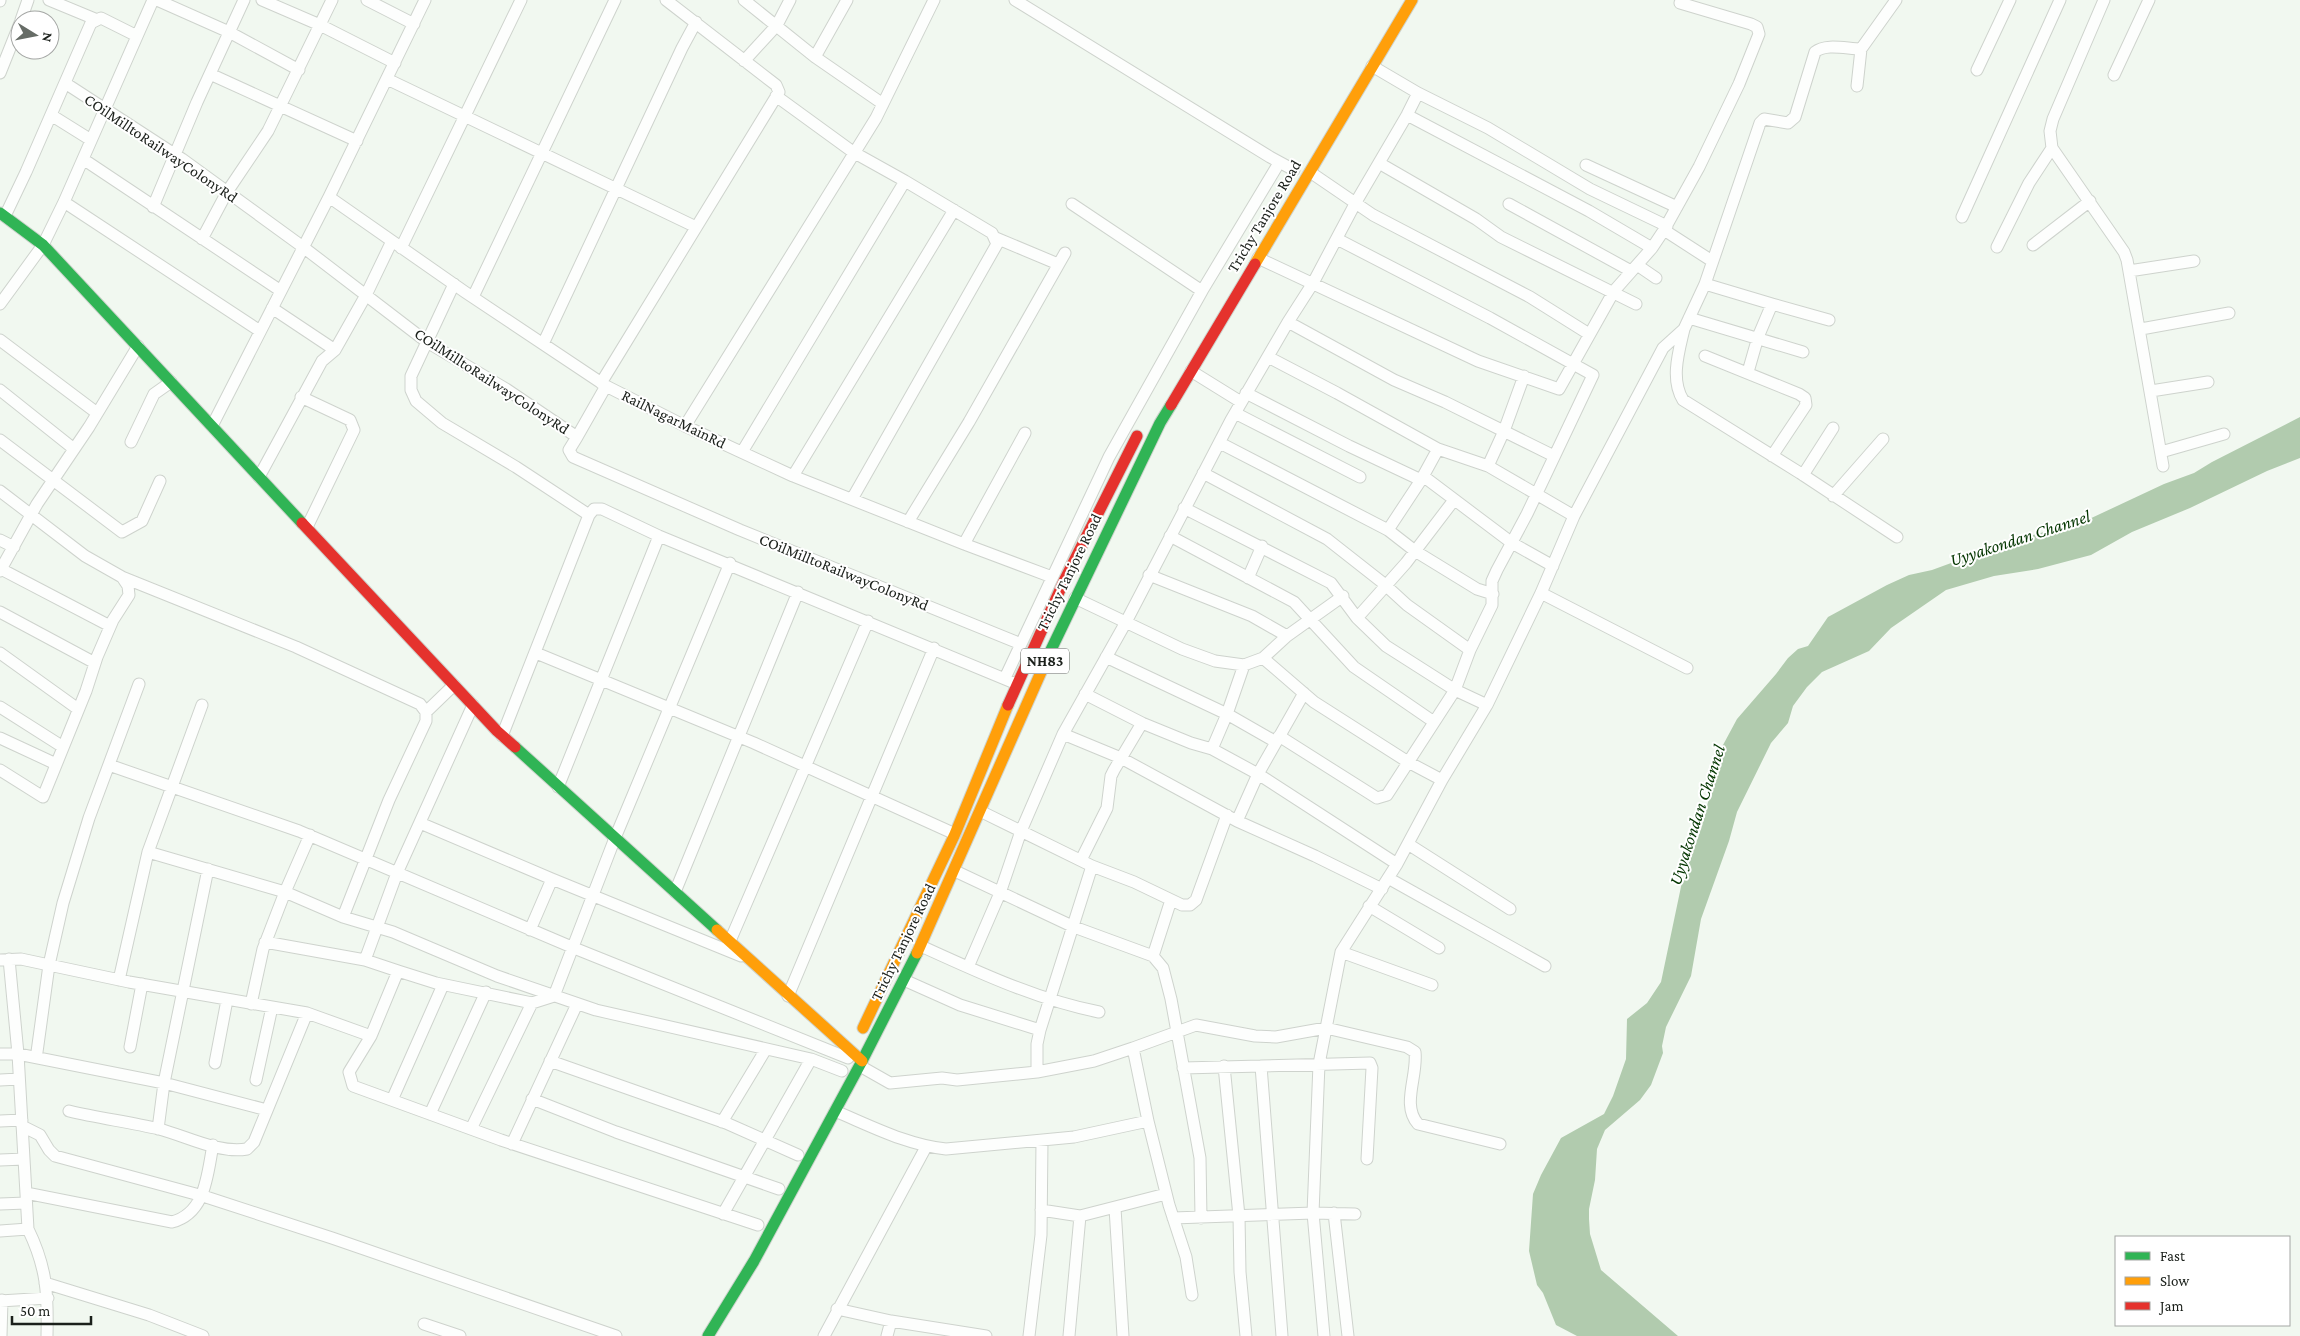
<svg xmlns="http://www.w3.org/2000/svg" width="2300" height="1336" viewBox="0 0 2300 1336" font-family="'Crimson Pro',serif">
<rect width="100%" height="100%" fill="#f1f8f0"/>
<path fill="#b1cbae" d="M2300 417V458L2267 471 2190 508 2132 532 2091 555 2038 569 1994 576 1946 590 1891 628 1869 651 1822 672 1807 687 1793 706 1788 723 1771 743 1737 812 1729 841 1701 919 1691 976 1666 1027 1662 1046 1663 1053 1651 1085 1640 1100 1605 1130 1597 1149 1595 1180 1589 1209V1219L1590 1234 1601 1270 1678 1336H1577L1556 1325 1543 1293 1537 1285 1529 1251 1533 1194 1541 1175 1561 1138 1604 1114 1613 1096 1626 1059 1627 1019 1647 1003 1661 982 1682 882 1701 829 1723 745 1737 719 1776 674 1788 658 1798 649 1808 646 1828 617 1887 585 1909 575 1932 570 2014 540 2085 521 2164 484 2194 473 2212 462Z"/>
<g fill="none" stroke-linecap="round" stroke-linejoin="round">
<defs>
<path id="street" d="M49 0 95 19
M157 0 229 32 299 70
M262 0 320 25 395 63
M367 0 414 24
M744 0 815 57 883 104
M1015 0 1270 157 1294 170
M2104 0 2053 119 2050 131 2052 148 2124 252 2127 260 2163 466
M0 1V0
M21 20 28 0
M815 57 847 0
M744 61 777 25 790 0
M1372 66 1418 93 1488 128 1590 189 1667 226
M1977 70 2010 0
M0 73 20 23
M210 74 357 141
M2114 75 2149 0
M387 79 696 227
M65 83 182 159 303 247 427 342 506 389 577 437 569 450 573 457 740 530 1021 644
M1857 86 1861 49
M51 115 91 140
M1407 115 1589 211 1652 248
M83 159 281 291
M1379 163 1476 219 1501 237 1636 304
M1586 165 1677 207
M1310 172 1373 215 1530 297 1589 334
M329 197 465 292 606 386 685 426 793 476 964 544 1052 577
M64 202 260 331
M1072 204 1202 291
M1509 204 1631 271
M153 207 197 102 244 0
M5 216 26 172 91 23 101 18 137 36
M1962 217 2060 0
M1664 230 1712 261
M996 238 1058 264
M202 239 227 192 268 131 332 0
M2033 245 2090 201
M1997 247 2029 183 2052 148
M401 248 521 0
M1258 258 1478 361 1559 389 1614 291 1652 248 1664 230 1699 167 1739 84 1759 34 1757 27 1751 24 1680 3
M1637 265 1656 278
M2129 271 2194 261
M454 284 411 376V390L416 401 442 423 516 467 589 515
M1705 284 1772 304 1758 337 1748 372
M473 297 615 0
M0 304 43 245 64 202 153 0
M1772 304 1829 320
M1689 318 1803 352
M1288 322 1394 380 1445 402 1554 456
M1684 329C1679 351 1670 379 1683 400L1800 473 1897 537
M2141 329 2229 313
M0 340 97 413
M543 344 682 48 696 22
M335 350 366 295 392 241
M1705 356 1799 394 1805 398 1806 405 1772 456
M1268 357 1337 393 1438 449 1421 480 1388 530
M1191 371 1241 402
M1524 376 1504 431 1488 466 1574 516
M601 383 779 92 776 85 666 0
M0 390 74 449
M2151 391 2208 382
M1246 393 1349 446 1421 480
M301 397 350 420 354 430 307 527
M1235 413 1360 477
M212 426 329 197 425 0
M685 426 876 118 934 0
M577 437 606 386
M0 440 122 532 142 521 160 481
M131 442 154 394 171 382
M1220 443 1388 530 1415 551 1477 589 1493 594
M1438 449 1488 466
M742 452 905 181 853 152 776 96
M2161 452 2224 434
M1203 473 1327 539 1383 583 1407 605 1470 650
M1803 475 1833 428
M793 476 954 210
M1423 476 1512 543 1553 566
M259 477 322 361 335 350 272 308
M0 491 85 556 122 577 128 586 129 595 113 620 97 657 86 691 43 797 0 770
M1833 496 1883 439
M852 499 997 244 992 233 905 181
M1184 508 1331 583 1357 618 1406 563 1454 500
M908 522 969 422 1065 253
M1170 536 1294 602 1354 667 1434 722
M0 540 14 547
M964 544 1025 433
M1 569 110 626
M0 571 37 504 89 427 138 346
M1149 575 1252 616 1287 636
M122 577 296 647 420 704 426 712V721L389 800 343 917
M1248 578 1262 546
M1541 593 1687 668
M1075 598 1182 649 1215 661 1244 665 1263 658 1287 636 1343 596
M0 612 95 663
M1357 618 1386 646 1455 690 1487 705
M0 653 78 709
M536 653 754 743 955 834
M1106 657 1227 714 1244 665
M1263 658 1314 702 1408 762 1442 780
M1005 678 1109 457 1202 291 1279 163
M139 684 89 818 63 903 49 965 129 982 307 1013 371 1036 398 971 436 983 532 1003 554 996 615 838 730 563
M1085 694 1142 723
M0 707 63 747
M426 712 454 685
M1063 734 1121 758 1237 821 1315 856 1382 889
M502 736 589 515 594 509H602L659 536 1017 684
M1279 736 1377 798 1387 795 1455 690 1470 650 1492 605V581L1497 570 1527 514 1593 375 1490 318 1337 239
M0 738 56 764
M1212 749 1227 714 1276 742
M109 765 299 831 574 948 848 1058
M558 787 659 536
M980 811 1092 866 1134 882 1182 905H1190L1196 900 1227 815
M1237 821 1258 774 1304 693
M420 823 552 879 741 956
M1408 844 1510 909
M148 852 285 892 310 835
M1081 860 1107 808 1111 776 1114 770 1142 723 1191 743 1212 749 1258 774 1397 864
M955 871 1074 927 1153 956 1171 900
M1388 878 1545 966
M675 892 798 592
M1369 906 1439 948
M530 930 552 879
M730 941 868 621
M265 942 365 960 398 971
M921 946C978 972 1038 1000 1099 1012
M1341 952 1432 985
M1153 956 1163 968 1171 999 1200 1158 1201 1218
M0 960 21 959 49 965 37 1052
M365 960 397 873 473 705
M968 967 1000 893 1021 831 1063 734 1126 622 1231 420 1288 322 1313 283 1356 202 1407 115 1418 93
M119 980 148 852 202 705
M904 980 960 1005 1040 1030
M788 996 934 648
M251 1004 263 949 285 892 343 917 393 932 497 976 596 1010 811 1059 842 1071
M371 1036 349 1072 353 1086 501 1140 758 1225
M130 1047 142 984
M1133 1048 1196 1025 1255 1036 1276 1037 1326 1028 1407 1047 1415 1052C1418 1076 1401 1105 1418 1124L1500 1144
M0 1054H18L164 1083 267 1110
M550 1061 726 1123 798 1155
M215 1063 227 1000
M860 1066 890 1083 942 1078 957 1080 1037 1072 1094 1061 1133 1048 1148 1121 1169 1205 1186 1257 1192 1295
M1224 1066 1239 1216 1240 1272 1246 1336
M1261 1066 1370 1063 1372 1068 1367 1159
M1183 1068 1261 1066 1282 1336
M1037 1072V1044L1040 1030 1092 866
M0 1080 19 1079
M256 1080 272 1007
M532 1099 616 1132 779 1189
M392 1100 443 985
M69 1111C98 1118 129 1122 159 1129 186 1136 219 1154 247 1149L254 1142 307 1013
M835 1111C871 1126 907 1145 946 1149L1074 1137 1148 1121
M430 1114 486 992
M0 1121 22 1120
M722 1122 766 1049
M22 1126 40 1135 49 1150 55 1156 203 1196 332 1238 616 1336
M158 1129 164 1083 208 869
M471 1129 532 1003
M512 1144 577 1004
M0 1160 24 1159
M26 1193 172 1222C206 1213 207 1175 213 1145
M0 1204 26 1203
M1115 1208 1123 1336
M1041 1210 1080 1216 1166 1194
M1334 1213 1348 1336
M723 1214 811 1059
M1173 1218 1313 1213 1355 1214
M28 1229C47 1268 48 1294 47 1336
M0 1231 28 1229 18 1054 9 959
M45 1283 149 1315 203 1336
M0 1301 48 1298
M837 1309 891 1321 986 1336
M424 1324 460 1336
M1 1336 2 1300
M824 1336 926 1147
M887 1336 891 1321
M1029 1336 1041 1235 1042 1141
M1069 1336 1080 1216
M1324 1336 1313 1213 1319 1064 1341 952 1397 864 1442 780 1487 705 1541 593 1574 516 1663 348 1684 329 1705 284 1760 123 1764 119 1788 123 1795 117 1815 52C1826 43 1847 49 1861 49L1896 0"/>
<path id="fast" d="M0 213 43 245 302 523
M1049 654 1160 423 1171 405
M515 747 717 930
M708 1336 754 1261 862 1061 917 953"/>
<path id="slow" d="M1255 264 1412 0
M717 930 862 1061
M917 953 1049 654
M863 1028 955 834 1008 705"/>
<path id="jam" d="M1171 405 1255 264
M302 523 497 731 515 747
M1008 705 1064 581 1137 436"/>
</defs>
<use href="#street" stroke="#ced3cd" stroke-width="13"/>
<use href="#fast" stroke="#ced3cd" stroke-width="13"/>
<use href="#slow" stroke="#ced3cd" stroke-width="13"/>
<use href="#jam" stroke="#ced3cd" stroke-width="13"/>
<use href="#street" stroke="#fdfefd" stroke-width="11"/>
<use href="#fast" stroke="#30b455" stroke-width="11"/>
<use href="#slow" stroke="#ff9f0a" stroke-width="11"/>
<use href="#jam" stroke="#e5322d" stroke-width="11"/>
</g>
<g text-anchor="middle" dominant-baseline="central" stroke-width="4" stroke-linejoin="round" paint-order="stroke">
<rect fill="#fff" stroke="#5f635f" stroke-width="1" x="1021" y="648.5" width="48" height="25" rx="4"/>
<g font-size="15" font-weight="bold" fill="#1b201b">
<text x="1045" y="661">NH83</text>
</g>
<g font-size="16" fill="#1b201b" stroke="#fff">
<text transform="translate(161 148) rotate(34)">COilMilltoRailwayColonyRd</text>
<text transform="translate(1264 216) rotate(-59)">Trichy Tanjore Road</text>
<text transform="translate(492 381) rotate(33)">COilMilltoRailwayColonyRd</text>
<text transform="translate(674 419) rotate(26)">RailNagarMainRd</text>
<text transform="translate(844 572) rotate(22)">COilMilltoRailwayColonyRd</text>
<text transform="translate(1069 572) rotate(-64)">Trichy Tanjore Road</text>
<text transform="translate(903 942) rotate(-64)">Trichy Tanjore Road</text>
</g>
<g font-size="18" font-style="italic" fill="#043600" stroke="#fff">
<text transform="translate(2020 538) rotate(-18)">Uyyakondan Channel</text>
<text transform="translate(1697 815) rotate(-72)">Uyyakondan Channel</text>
</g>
</g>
<rect x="2115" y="1236" width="175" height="90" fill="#ffffff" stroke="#a4a6a4"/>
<rect x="2125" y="1252" width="25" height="8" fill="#30b455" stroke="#a4a6a4"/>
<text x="2160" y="1261" font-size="15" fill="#1b201b">Fast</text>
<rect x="2125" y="1277" width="25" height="8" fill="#ff9f0a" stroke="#a4a6a4"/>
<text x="2160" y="1286" font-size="15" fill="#1b201b">Slow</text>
<rect x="2125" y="1302" width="25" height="8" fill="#e5322d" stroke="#a4a6a4"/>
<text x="2160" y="1311" font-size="15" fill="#1b201b">Jam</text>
<g transform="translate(35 35) rotate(100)"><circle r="24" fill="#ffffff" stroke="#a4a6a4"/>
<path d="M0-4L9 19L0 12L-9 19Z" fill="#666c66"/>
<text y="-8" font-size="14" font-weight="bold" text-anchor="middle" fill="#1b201b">N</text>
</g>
<path d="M12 1316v8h79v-8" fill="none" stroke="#1b201b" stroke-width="2.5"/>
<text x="20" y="1316" font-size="15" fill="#1b201b" stroke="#ffffff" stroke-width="4" paint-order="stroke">50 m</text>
</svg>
